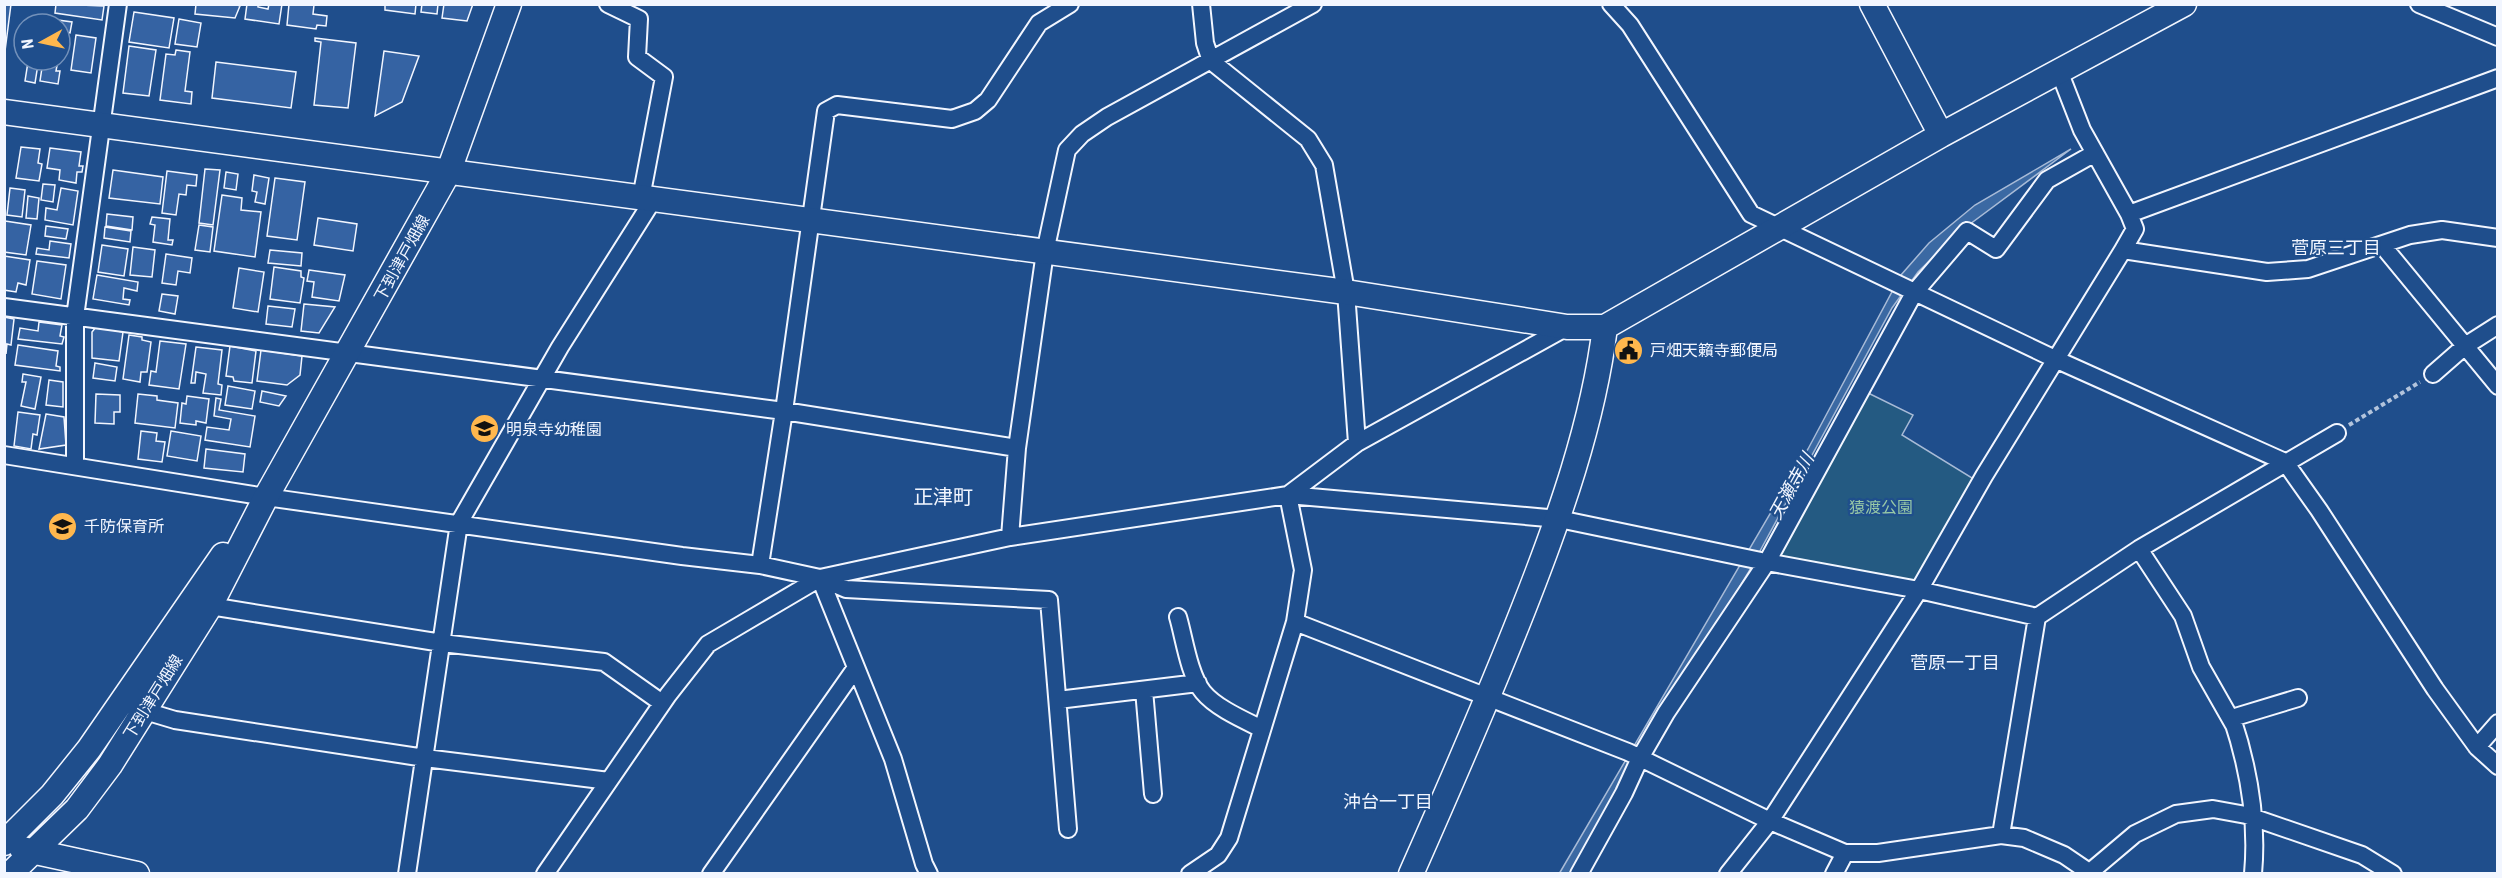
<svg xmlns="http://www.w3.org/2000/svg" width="2502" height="878" viewBox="0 0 2502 878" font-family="'Roboto Condensed','Noto Sans JP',sans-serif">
<rect width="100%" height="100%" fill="#1f4e8c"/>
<path fill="#245a82" stroke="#a8bbd7" stroke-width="1.5" d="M1862 390 1913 415 1902 435 1977 481 1918 585 1773 559Z"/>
<path fill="#3b69a3" stroke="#a8bbd7" stroke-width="1.5" d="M2071 149 1958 233 1918 272 1892 308 1748 573 1626 776 1571 873 1559 874 1808 449 1901 275 1929 243 1975 205Z"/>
<path fill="#3563a3" stroke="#f2f6ff" stroke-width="1.5" d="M4 4H11L5 51H4Z
M56 4 104 6 102 20 55 13Z
M196 4H235L240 6 235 18 195 14Z
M247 4H258V7L268 9 269 4H282L279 24 245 19Z
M289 4 314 5 313 14 327 16 326 26 317 25 316 29 287 25Z
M385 4H416L415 14 385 10Z
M422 4H438L437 14 421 12Z
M444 4H473L467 21 442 18Z
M134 12 174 18 169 48 129 42Z
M43 18 72 22 70 33 63 32 60 48V24H42Z
M179 19 201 23 197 47 175 44Z
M76 35 96 38 91 73 71 70Z
M315 38 356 43 348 108 314 105 321 42 315 41Z
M129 46 156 50 149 96 123 93Z
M176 50 190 52 185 91 192 92 191 104 160 100 166 54 175 55Z
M384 51 419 56 402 102 375 116Z
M36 60H58L56 71H60L58 84 40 81 43 61Z
M28 62 38 64 35 83 25 81Z
M216 62 296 72 291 108 212 98Z
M21 147 40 149 38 163 42 164 39 181 16 178Z
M50 148 81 152 79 166H83L82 172H77L76 183 59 180 60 170 47 168Z
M205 169 220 170 213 225 199 223Z
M113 170 163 177 160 204 109 198Z
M167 171 197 175 196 186 187 185 186 195 179 194 176 215 162 213Z
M226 172 238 174 236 190 224 188Z
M254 175 269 178 265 204 255 202 257 192 252 191Z
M275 178 305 182 297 240 267 236Z
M43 184 55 185 53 202 41 200Z
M10 188 25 190 22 217 7 215Z
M61 188 78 191 73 225 45 220 46 208 57 210Z
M222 195 242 198 241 210 261 212 255 257 214 251Z
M28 196 39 198 37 219 26 218Z
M107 214 133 217 132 230 106 226Z
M152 217 170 219 168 240H173L172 245 153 242 155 225 150 224Z
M318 218 357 224 353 251 314 245Z
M5 221 31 225 26 255 4 252Z
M199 225 213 227 210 252 195 250Z
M46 226 68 229 66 239 45 236Z
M105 227 131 231 130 242 104 238Z
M50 241 71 244 69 258 36 254 37 248 49 250Z
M102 245 128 249 124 276 98 272Z
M133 247 155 250 152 277 130 275Z
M270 250 302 253 301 266 268 263Z
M166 254 192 258 190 273 178 271 176 285 162 283Z
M4 256 30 260 26 285 18 283 16 292 4 290Z
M37 261 66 265 61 299 32 294Z
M274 267 301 271V277L304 278 300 303 270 299Z
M239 268 264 272 258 312 233 308Z
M309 270 345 275 339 301 312 297 314 282 307 281Z
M97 275 138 282 137 291 124 288 123 299 130 300 129 305 93 299Z
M162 294 178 296 175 314 159 311Z
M304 304 335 307 319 333 301 331Z
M268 306 295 309 292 327 266 324Z
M4 317 14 319 11 345 7 344 6 354Z
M39 322 62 325 60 336 64 337 62 344 18 339 20 328 38 331Z
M96 327 123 332 119 361 92 358V332Z
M129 335 142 337V340L151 342 147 372H141L140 382 123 379Z
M160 341 186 344 179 389 149 385 151 371 156 372Z
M18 345 58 351 56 366 60 367V371L15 365Z
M230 346 256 351 252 383 234 381 233 377 226 376Z
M196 347 222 350 218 384 222 385 221 395 203 393 206 374 196 372 195 383H191Z
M261 350 302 356 300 375 287 385 257 381Z
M95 363 117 367 115 381 93 378Z
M23 374 41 377 35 409 21 406 26 382H22Z
M49 380 63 382V407L46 405Z
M228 386 255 391 252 409 225 405Z
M262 391 286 396 279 406 260 402Z
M96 394 120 395V412H114V424L95 423Z
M138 394 157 396V400L178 403 175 428 135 423Z
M187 396 209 399 206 423 196 421V425L180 423 182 403 186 404Z
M216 398 221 399 219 410 255 416 250 447 205 440 207 427 229 430 231 419 214 416Z
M18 412 40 415 37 435 33 434 31 449 14 446Z
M46 414 64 417 66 445 39 449Z
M141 431 157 433 156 441 165 442 162 462 138 459Z
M171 431 201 436 197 461 167 456Z
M206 449 245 454 243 472 204 468Z"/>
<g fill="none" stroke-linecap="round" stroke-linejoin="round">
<defs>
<path id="street" d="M608 4 639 19 637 57 664 77 641 198
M1201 4 1205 43 1211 61 1308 139 1324 165 1346 292 1357 443
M1611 4 1630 25 1751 214 2055 359 2285 462 2319 510 2435 689 2477 747 2498 766
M2419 4 2498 37
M2059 71 2082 130 2129 214 2135 229 2123 250
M2129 214 2498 78
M2382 245 2498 386
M4 307 784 411 1017 448
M2433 374 2465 346 2498 325
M4 455 266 497 682 556 760 565 820 578 846 589 1049 600 1068 829
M75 465V317L118 4
M1288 495 1357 443 1567 327
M1010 537 1017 448 1045 252 1067 150 1082 134 1107 117 1313 4
M2139 549 2183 616 2201 667 2234 725
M760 565 784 411 826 111 837 105 952 119 975 111 988 100 1039 23 1070 4
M820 578 893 759 924 864 929 874
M210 606 442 643 604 662 662 703
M1178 617C1184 637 1189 675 1203 692 1216 708 1244 720 1262 729
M1295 622 1628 752 1770 821 1845 853H1878L2001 835 2024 838 2064 855 2092 874
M1144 690 1153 794
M1058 700 1198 683
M145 711 175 720 425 758 609 781
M2477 747 2498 723
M2001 835 2037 617
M2090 872 2135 834 2176 814 2213 809 2246 815 2362 855 2393 874
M407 874 459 523 560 347 653 200
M545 874 668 695 708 644 820 578 1010 537 1288 495 1559 519 1761 561 1919 590 1984 476 2123 250 2267 272 2308 269 2410 235 2442 230 2498 238
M711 874 855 669
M1190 874 1218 855 1229 838 1295 622 1303 570 1288 495
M1579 874 1624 793 1640 758 1666 713 1767 562 1914 293 1967 231 1996 249 2047 180 2095 153
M1728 874 1770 821 1919 590 2037 617 2139 549 2337 433
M1834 874 1845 853
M2253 874C2258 820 2249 769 2232 718L2298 698"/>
<path id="secondary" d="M1872 4 1941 135
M4 112 1346 292 1567 327H1605L1941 135 2184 4
M4 843 52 795 89 749 223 555
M22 849 137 874
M10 874 77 809 110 765 210 606 266 497 448 173 509 4
M1411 874C1450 786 1488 699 1523 610 1559 519 1593 424 1605 327"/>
</defs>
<use href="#street" stroke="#f2f6ff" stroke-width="20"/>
<use href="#secondary" stroke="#f2f6ff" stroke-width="27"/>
<path stroke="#b3c4dc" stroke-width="4" stroke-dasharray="4.5 3" stroke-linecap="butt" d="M2349 425 2420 382"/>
<use href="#street" stroke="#1f4e8c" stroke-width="16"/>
<use href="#secondary" stroke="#1f4e8c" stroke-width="24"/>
</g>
<defs>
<symbol id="civic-disc" viewBox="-11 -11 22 22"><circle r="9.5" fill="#ffb74d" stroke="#1f4e8c"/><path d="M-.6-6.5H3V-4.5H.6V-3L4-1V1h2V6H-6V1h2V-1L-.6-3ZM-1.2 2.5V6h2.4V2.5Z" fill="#111"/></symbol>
<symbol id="school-disc" viewBox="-11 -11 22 22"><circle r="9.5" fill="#ffb74d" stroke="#1f4e8c"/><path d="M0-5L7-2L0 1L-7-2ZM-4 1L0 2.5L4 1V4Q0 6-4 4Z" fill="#111"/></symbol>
</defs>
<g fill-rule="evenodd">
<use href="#civic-disc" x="1612" y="334" width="33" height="33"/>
<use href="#school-disc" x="468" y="412" width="33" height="33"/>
<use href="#school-disc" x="46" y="510" width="33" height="33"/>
</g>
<g text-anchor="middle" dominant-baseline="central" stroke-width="4.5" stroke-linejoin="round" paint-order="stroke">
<g font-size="16" fill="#f2f6ff" stroke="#1f4e8c">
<text transform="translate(402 258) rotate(-61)">下到津戸畑線</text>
<text transform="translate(153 697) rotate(-58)">下到津戸畑線</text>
</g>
<g font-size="16" fill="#f2f6ff" stroke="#1f4e8c" text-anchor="start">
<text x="1650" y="350">戸畑天籟寺郵便局</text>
<text x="506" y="429">明泉寺幼稚園</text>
<text x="84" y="526">千防保育所</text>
</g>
<g font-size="16" fill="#97c8a6" stroke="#1f4e8c">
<text x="1881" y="507">猿渡公園</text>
</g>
<g font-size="18" fill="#f2f6ff" stroke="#1f4e8c">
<text x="2336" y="247">菅原三丁目</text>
<text x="1955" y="662">菅原一丁目</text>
<text x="1388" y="801">沖台一丁目</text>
</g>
<g font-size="18" font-style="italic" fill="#f2f6ff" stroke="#1f4e8c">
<text transform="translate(1791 486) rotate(-61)">天瀬寺川</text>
</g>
<g font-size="20" fill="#f2f6ff" stroke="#1f4e8c">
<text x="943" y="497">正津町</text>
</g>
</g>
<rect width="2502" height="878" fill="none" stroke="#f2f6ff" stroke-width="12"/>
<g transform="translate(42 42) rotate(262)"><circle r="28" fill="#1f4e8c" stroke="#7391ba" stroke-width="1.5"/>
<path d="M0-4.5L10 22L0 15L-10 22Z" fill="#ffb74d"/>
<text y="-9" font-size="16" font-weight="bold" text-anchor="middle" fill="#f2f6ff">N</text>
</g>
</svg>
